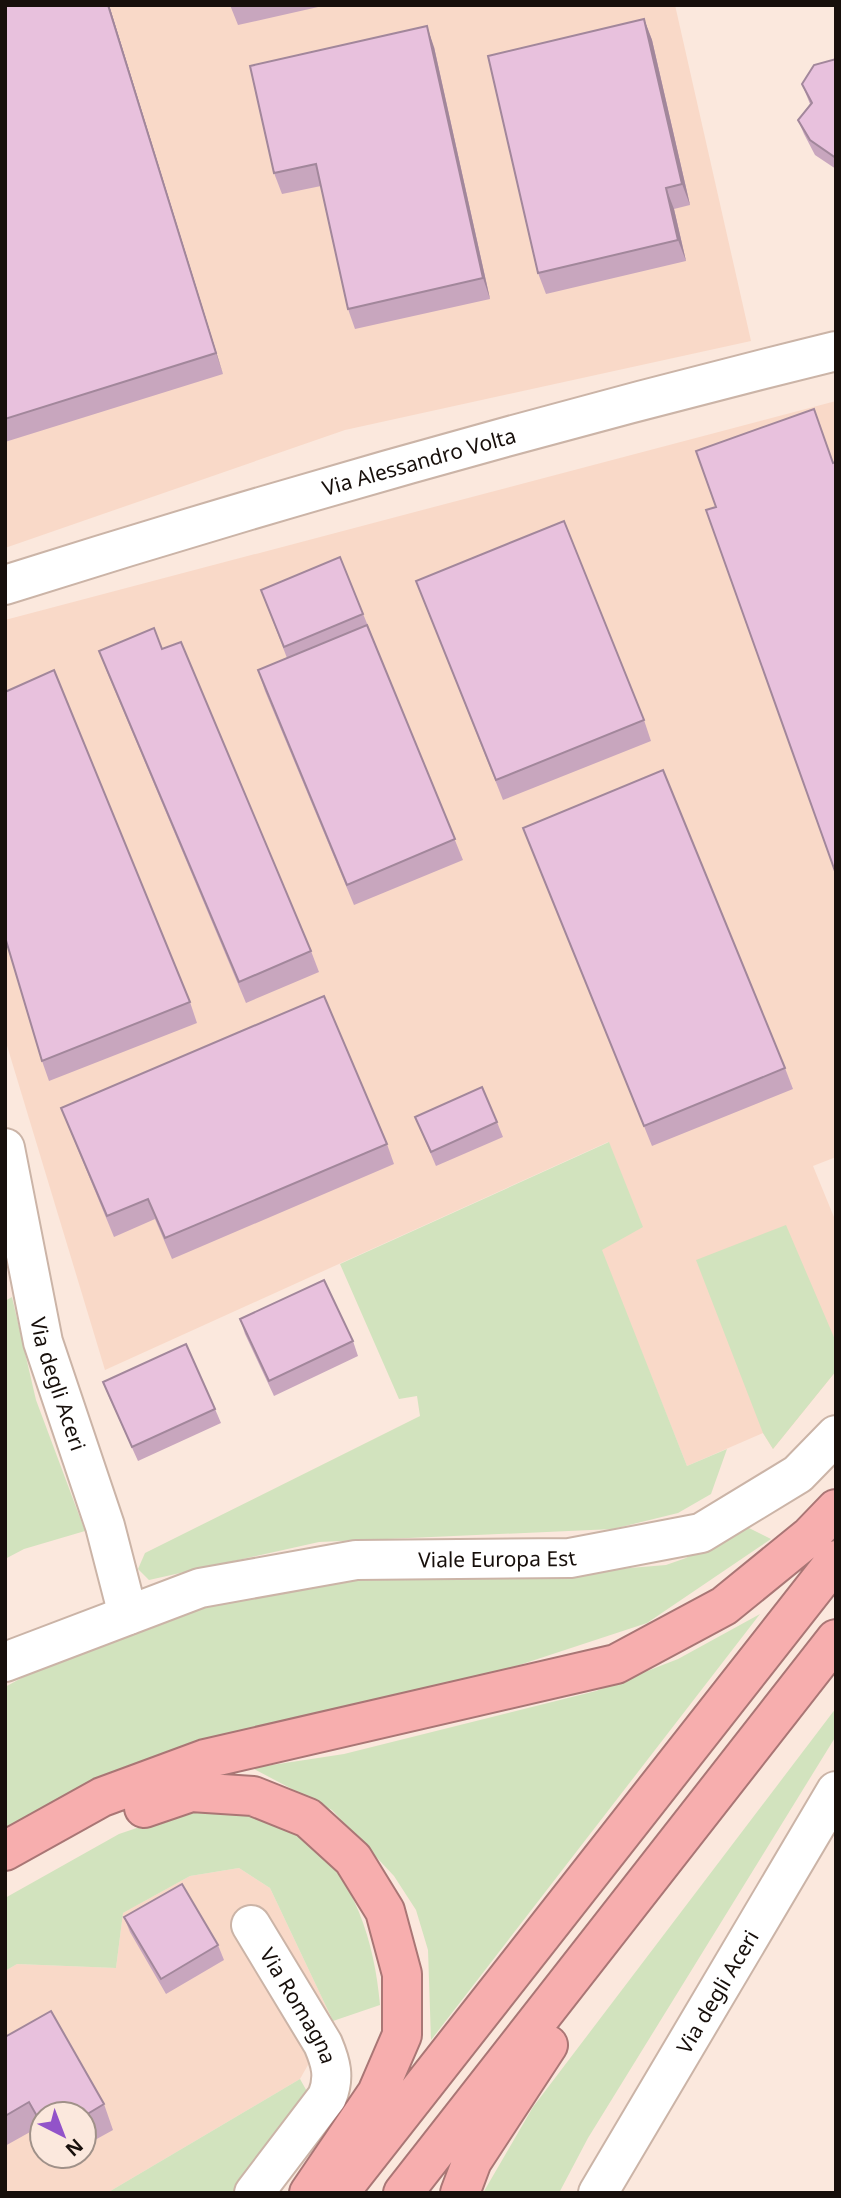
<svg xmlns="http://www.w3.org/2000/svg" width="841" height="2198" viewBox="0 0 841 2198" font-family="'Noto Sans',sans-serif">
<rect width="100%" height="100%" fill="#fbe8dd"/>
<path fill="#f9d9c8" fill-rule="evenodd" d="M5 5H675L751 341 345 430 5 548Z
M836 401V1157L813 1166 836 1222V1371L773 1449 763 1433 687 1466 601 1250 608 1142 105 1370 5 1039V620Z
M239 1868 270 1888 333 2021 300 2079 107 2193H5V1971L17 1964 116 1968 123 1913 190 1876ZM42 2114H84V2156H42Z"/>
<path fill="#d2e3be" d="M609 1142 643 1227 602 1250 687 1466 727 1449 711 1494 678 1513 613 1529 319 1542 149 1580 138 1569 145 1553 420 1416 417 1396 399 1399 340 1264Z
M786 1225 836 1342V1371L773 1449 763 1433 696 1260Z
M12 1297 36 1400 85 1531 24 1549 5 1559V1301Z
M743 1525 771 1539 647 1623 5 1834V1687L49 1663 171 1616 344 1576 594 1571 666 1565 686 1558Z
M760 1614 431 2040 428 1950 416 1910 394 1876 332 1810 252 1768 344 1754 596 1691 678 1659Z
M836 1708V1736L588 2138 559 2193H483L533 2107Z
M248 1810C266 1818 287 1825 303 1836 354 1874 375 1943 380 2005L333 2021 270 1888 239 1868 190 1876 123 1913 116 1968 17 1964 5 1971V1898L119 1834 184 1812Z
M300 2079 309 2095 235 2193H107Z"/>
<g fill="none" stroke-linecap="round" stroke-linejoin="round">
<defs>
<g id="minor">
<path id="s1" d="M5 585C280 498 556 420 836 351"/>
<path id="s2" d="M5 1148 43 1342 105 1526 128 1615"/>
<path id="s3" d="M5 1662 200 1588 356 1560 570 1558 701 1533 798 1474 836 1435"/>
<path id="s4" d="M251 1925 323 2044C331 2063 335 2077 327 2097L254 2193"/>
<path id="s5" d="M598 2193 836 1791"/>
</g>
<path id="highway" d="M144 1808 191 1792 253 1796 308 1818 353 1859 385 1911 402 1974V2035L377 2093 309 2193
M5 1851 102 1797 205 1759 616 1664 724 1606 810 1536 836 1509
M339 2193 836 1560
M403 2193 836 1639
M460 2193 472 2161 548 2045"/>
</defs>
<use href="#minor" stroke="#cbb4a7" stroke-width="42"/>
<use href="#highway" stroke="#a97675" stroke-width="42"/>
<use href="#minor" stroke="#fff" stroke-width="38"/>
<use href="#highway" stroke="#f7aeae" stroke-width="38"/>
</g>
<path fill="#c8a6be" d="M5 5H109L223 374 5 442Z
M230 5H327L238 25Z
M644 19 652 40 690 205 674 209 686 261 546 294 538 273Z
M434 47 490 299 355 329 348 309 321 186 282 194 274 173Z
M836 59V169L815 155 804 134 798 120 810 104 802 84Z
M340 557 463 860 354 905 265 691 258 670 287 658 261 590Z
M416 581 644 720 651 741 503 800Z
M162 649 311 951 319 972 246 1003 107 672 99 651Z
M523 828 785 1068 793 1089 652 1146Z
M190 1002 197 1023 49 1081 42 1061Z
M61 1108 387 1144 394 1164 172 1259 155 1219 114 1237 69 1128Z
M415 1117 497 1122 503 1137 436 1166Z
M240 1319 353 1341 358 1356 274 1396 245 1334Z
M103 1382 215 1409 221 1423 138 1461 109 1397Z
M124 1917 218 1945 224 1960 166 1994 130 1932Z
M5 2037 104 2104 113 2130 84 2146V2114H42V2133L39 2127 5 2146Z
M55 2156H66L57 2161Z"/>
<path fill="#a2879b" d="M108 5H109L223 374 216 353Z
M644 19 652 40 690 205 682 184Z
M427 26 434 47 490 299 483 278Z
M666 188 674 209 686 261 678 240Z"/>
<path fill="#e8c1dd" stroke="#a2879b" stroke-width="2" d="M5 5H108L216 353 5 419Z
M644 19 682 184 666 188 678 240 538 273 488 56Z
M427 26 483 278 348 309 316 164 274 173 250 66Z
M836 59V158L810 140 798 120 812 103 802 84 814 65Z
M814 409 833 463 836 462V874L706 510 716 507 696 451Z
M564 521 644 720 496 780 416 581Z
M340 557 363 614 284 647 261 590Z
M367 625 455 839 347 885 258 670Z
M154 628 162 649 181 642 311 951 239 982 99 651Z
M54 670 190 1002 42 1061 5 937V692Z
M663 770 785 1068 644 1126 523 828Z
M324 996 387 1144 165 1238 148 1199 107 1216 61 1108Z
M482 1087 497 1122 431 1152 415 1117Z
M324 1280 353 1341 269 1381 240 1319Z
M186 1344 215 1409 132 1447 103 1382Z
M182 1884 218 1945 161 1979 124 1917Z
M51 2011 104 2104 84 2116V2114H42V2125L29 2102 5 2116V2037Z"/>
<g text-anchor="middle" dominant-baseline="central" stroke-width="5" stroke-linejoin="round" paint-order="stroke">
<g font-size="21" fill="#170f0b" stroke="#fbe8dd">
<text stroke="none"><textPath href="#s1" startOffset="432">Via Alessandro Volta</textPath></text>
<text stroke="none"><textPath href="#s2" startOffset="242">Via degli Aceri</textPath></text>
<text stroke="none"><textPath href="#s3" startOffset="508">Viale Europa Est</textPath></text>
<text stroke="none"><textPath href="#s5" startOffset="234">Via degli Aceri</textPath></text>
<text stroke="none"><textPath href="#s4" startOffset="94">Via Romagna</textPath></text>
</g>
</g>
<rect width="841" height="2198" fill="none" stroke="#170f0b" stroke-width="14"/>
<g transform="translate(63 2135) rotate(138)"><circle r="33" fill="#fbe8dd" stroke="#a09189" stroke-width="2"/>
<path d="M0-5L12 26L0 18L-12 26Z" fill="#9253c9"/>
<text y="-10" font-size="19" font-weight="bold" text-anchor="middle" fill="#170f0b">N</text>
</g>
</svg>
